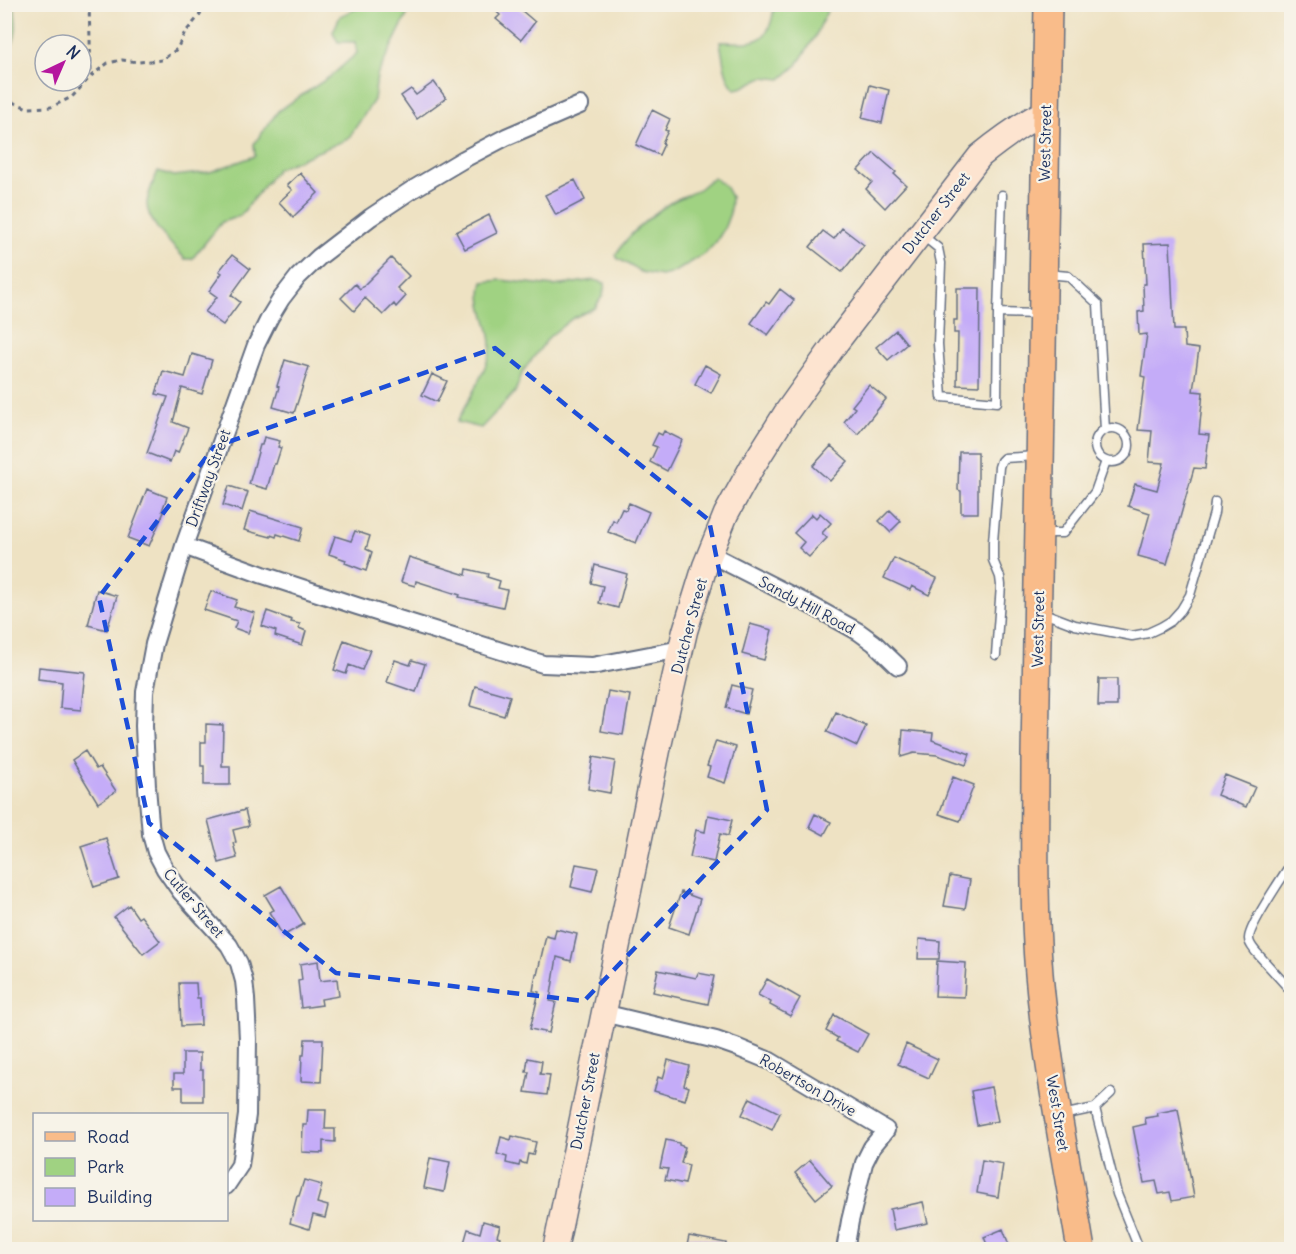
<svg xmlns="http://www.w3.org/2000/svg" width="1296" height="1254" viewBox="0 0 1296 1254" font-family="Delius,sans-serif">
<rect width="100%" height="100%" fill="#f7f3e8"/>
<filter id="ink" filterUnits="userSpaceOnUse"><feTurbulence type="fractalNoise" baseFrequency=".0167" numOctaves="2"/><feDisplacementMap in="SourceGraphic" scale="12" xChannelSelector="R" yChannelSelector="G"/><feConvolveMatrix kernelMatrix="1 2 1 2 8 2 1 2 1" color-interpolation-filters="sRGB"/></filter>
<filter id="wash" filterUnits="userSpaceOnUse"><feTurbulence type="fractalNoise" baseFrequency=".008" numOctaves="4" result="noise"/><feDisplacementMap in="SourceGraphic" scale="24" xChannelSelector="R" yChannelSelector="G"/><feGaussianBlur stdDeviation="1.35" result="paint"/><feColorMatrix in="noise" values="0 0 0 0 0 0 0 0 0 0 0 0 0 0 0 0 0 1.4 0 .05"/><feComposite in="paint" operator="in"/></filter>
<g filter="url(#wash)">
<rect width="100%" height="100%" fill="#eee2c3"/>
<path fill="#a0d282" stroke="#5e8070" stroke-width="1.5" d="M5 4 14 5C16 19 18 32 12 45L5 41Z
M364 5H406L409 11 377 76 374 100 348 139 277 169 240 216 222 222 192 259H185C173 245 146 222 147 203 148 192 154 181 158 171L174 176 210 172 255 156 254 144 278 111 331 76 357 53 355 42H338L333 32 340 16Z
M774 5H830L815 37 797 65 781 79 763 77 741 88 735 89C724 78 723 56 720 42 755 43 771 45 774 5Z
M714 178 725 186 731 197 730 213 724 229 716 242 706 253 680 269 670 274 661 276 641 272 617 258 616 254C629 234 650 216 670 203 679 197 690 195 699 189 705 185 708 180 714 178Z
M501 280 554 286 594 280 605 283 603 295 595 308 573 318 550 336 523 371 515 392 481 428 457 422C466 405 491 362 491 345 491 324 476 304 483 282Z"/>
<g id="blocks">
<path fill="#c4acf8" d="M488 4H514L535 22 521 40 496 19 500 15Z
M434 82 446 98 417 119 401 96 411 89 416 95Z
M870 85 889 90 882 123 862 118Z
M652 110 670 119 665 130 668 131 662 143 664 144 659 155 636 145Z
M874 153 896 172 894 174 906 185 885 208 866 189 872 182 858 170Z
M300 173 318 193 293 217 279 202 292 190 287 185Z
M575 180 585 200 556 215 545 195Z
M489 215 497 233 465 249 456 232Z
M842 228 864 245 842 272 810 247 823 231 834 239Z
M1170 243 1174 330H1184L1185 347 1199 349 1193 391 1203 392 1199 434 1209 435 1205 469 1194 468 1167 564 1138 556 1150 513 1128 506 1135 484 1157 490 1164 463 1149 462 1152 431 1138 430 1145 377 1141 376 1147 334 1139 335 1138 312 1144 311 1143 284H1146L1144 244Z
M232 255 250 269 231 295 240 302 223 325 205 312 217 297 209 291 222 273 219 271Z
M391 258 409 276 397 288 406 296 396 307 394 304 383 315 365 298 354 311 341 298 355 284 360 289Z
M957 288H980L979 386 957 385 958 333H954V320H957Z
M780 289 794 300 768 335 751 323 766 302 769 304Z
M896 330 907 344 888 360 876 347Z
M192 354 212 360 202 394 182 388 173 422 188 428 178 453 174 451 170 462 147 453 168 397 156 394 163 371 185 377Z
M285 360 309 367 294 413 273 407 279 387 277 386Z
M705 365 721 374 711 393 695 384Z
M432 374 447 381 437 402 422 395Z
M869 385 886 399 858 434 844 422 855 408 852 406Z
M664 431 682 440 667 471 650 462 657 447 652 445 658 433 662 435Z
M264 437 280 441 278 447 281 448 276 464H274L267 489 249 484 260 445H262Z
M831 446 848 461 830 481 813 466Z
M959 452H978V513H961V491L958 490Z
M229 486 248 492 242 511 223 505Z
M147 489 167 497 162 511 164 512 149 546 128 538Z
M629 503 649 512 636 543 608 532 613 520 616 522 622 509 626 510Z
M890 510 901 521 890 532 879 521Z
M250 511 303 527 299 541 277 534 276 537 271 535V537L244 530Z
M820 513 831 523 822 533 827 538 809 557 799 548 804 542 794 533 812 514 816 518Z
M355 531 370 536 366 549 372 552 366 571 345 563 346 560 329 554 335 536 351 541Z
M409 557 466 575 467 569 488 574 487 577 500 581 498 588 507 590 503 607 459 597 460 595 416 581 415 586 401 582Z
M894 558 937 578 929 595 912 586 910 590 884 578Z
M595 565 627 574 618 608 599 603 603 586 591 583Z
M97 590 117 596 107 630 88 625Z
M211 591 237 600 234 607 255 613 248 633 234 628 237 621 204 610Z
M267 611 292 620 291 622 300 624 299 628 306 631 302 645 275 636 276 631 262 626Z
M750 624 772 630 764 660 742 654Z
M344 640 370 650 362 670 349 665 346 674 334 670Z
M395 660 410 665 412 660 425 664 416 692 387 682Z
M39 667 85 672 81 710 60 708 62 682 38 679Z
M1099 679H1117V706H1098Z
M732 685 752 690 746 714 726 708Z
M475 686 510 696 504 716 470 706Z
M608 691 630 695 623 735 601 731Z
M836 712 866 726 857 746 827 732Z
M206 724 223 725 222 766H230V785H204V766H201V742H206Z
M903 730 933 733 932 740 970 754 966 765 937 755 914 753 901 757Z
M716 741 736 747 725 783 707 777 710 767 707 766Z
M85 751 96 769 100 767 116 791 98 803 72 760Z
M593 757 615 761 610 793 588 789Z
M1225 775 1255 787 1246 807 1217 795Z
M953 777 974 785 960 821 939 814Z
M245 810 249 826 233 830 236 842 233 843 237 858 219 863 208 820Z
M815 814 831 822 824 835 809 827Z
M708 815 732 820 728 836 720 834 714 862 690 857 696 830 705 832Z
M106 838 119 879 94 887 81 846Z
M576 864 598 868 592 892 571 887Z
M950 876 970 880 965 909 944 906Z
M281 886 304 924 283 936 269 912 274 910 265 895Z
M681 892 700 899 689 934 669 927Z
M129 905 138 918 141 916 160 941 143 954 114 917Z
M556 929 577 934 571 961 557 957 550 1001 556 1002 549 1033 530 1029 539 992 533 991 536 974 537 975 546 936 554 938Z
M919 939 940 941 939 959H918Z
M318 961 320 981 337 979 339 996 321 999 322 1005 301 1008 298 981 302 980 300 964Z
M937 961 966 963 964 997 935 996Z
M658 970 696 978 698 973 714 976 708 1004 653 992Z
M767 979 800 998 790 1016 770 1005 771 1002 758 995Z
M179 983H196L197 998H200L201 1025 181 1026Z
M834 1015 868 1034 858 1052 836 1041 838 1038 826 1031Z
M305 1039H323L321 1082 301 1081 302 1055H304Z
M906 1044 938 1059 929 1078 898 1064Z
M183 1053H200V1070H203V1101H183V1087H174V1074H183Z
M528 1058 542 1061 540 1074 550 1075 547 1095 525 1092 529 1072H526Z
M668 1060 689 1066 684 1085 689 1087 685 1100 654 1091 658 1077 663 1079Z
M991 1087 998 1121 977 1125 971 1091Z
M750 1098 780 1113 772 1130 742 1115Z
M1178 1109 1194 1197 1172 1201 1170 1192 1159 1194 1156 1181 1144 1183 1133 1127 1146 1124 1145 1118 1158 1116 1157 1113Z
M308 1110H326L325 1129H335V1142L323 1141V1153L302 1152 303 1125H307Z
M512 1136 536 1142 533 1155 528 1154 526 1164 520 1162 519 1166 506 1163 507 1157 497 1154 501 1137 511 1140Z
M666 1140 679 1143V1145L685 1147 681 1163 689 1165 685 1184 665 1180 668 1169 660 1168Z
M430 1158 450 1162 444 1192 424 1188Z
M810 1160 832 1186 816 1199 795 1173Z
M982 1160 1003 1164 998 1197 977 1193Z
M304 1180 322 1185 317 1203 328 1206 325 1218 313 1215 309 1229 290 1223 297 1196H299Z
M923 1202 928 1223 894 1230 890 1209Z
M483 1221 500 1226 497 1236 500 1237 496 1250H462L468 1229 480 1233Z
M1003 1229 1011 1250H989L984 1237Z
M689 1236 726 1243V1250H686Z"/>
</g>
</g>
<g filter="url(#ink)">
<use href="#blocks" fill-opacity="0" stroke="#656e81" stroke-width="1.5"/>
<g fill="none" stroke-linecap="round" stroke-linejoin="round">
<defs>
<path id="lane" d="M1002 195 998 313 1040 314
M922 235 938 248 941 263 938 344 942 397 997 402 998 313
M1047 274 1068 276 1098 304 1105 430
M1095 445a17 17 0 1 1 34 0a17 17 0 1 1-34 0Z
M1043 533H1063L1095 492 1106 461
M1041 612 1075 625 1132 636 1148 633 1161 627 1171 621 1181 610 1190 595 1214 513 1215 502
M996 655 1001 585 1000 577 993 560V542L999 467 1001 461 1004 458 1036 456
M1292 862C1284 875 1248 927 1249 939 1249 944 1253 948 1256 952L1292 992
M1095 1108 1111 1093
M1062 1115 1095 1108 1117 1194 1138 1246"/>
<path id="street" d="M580 105 506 137 464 159 410 191 371 217 319 257 298 277 281 299 270 317 256 345 184 546 263 575 357 606 543 664 592 666 681 649
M184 546 154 644 145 692 144 726 147 787 151 834 156 852 165 869 181 892 229 945 239 963 244 981 246 999 248 1039 247 1115 240 1165 226 1186
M710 554 814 607 859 632 874 643 898 666
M603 1013 716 1040 736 1047 770 1061 886 1130 872 1147 864 1163 850 1221 845 1250"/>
<path id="secondary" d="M555 1250 658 750 685 631 705 566 726 514 752 467 786 413 836 343 980 156C1001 139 1022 124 1046 111"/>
<path id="primary" d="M1048 4 1035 755C1035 828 1033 901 1039 974 1047 1066 1066 1158 1081 1250"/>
</defs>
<use href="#lane" stroke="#656e81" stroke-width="11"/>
<use href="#street" stroke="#656e81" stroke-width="20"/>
<use href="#secondary" stroke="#656e81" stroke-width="27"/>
<use href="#primary" stroke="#656e81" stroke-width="30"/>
<path stroke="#656e81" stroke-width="3" stroke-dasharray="4.5 4.5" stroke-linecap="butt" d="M89 4 91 75
M4 101 12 102 28 108 51 107 72 97 91 76 108 63 122 60 138 62 162 60 177 49 184 34 199 16 205 4"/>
<use href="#lane" stroke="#fff" stroke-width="8"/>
<use href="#street" stroke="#fff" stroke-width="16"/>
<use href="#secondary" stroke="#fde4d0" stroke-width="24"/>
<use href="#primary" stroke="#f9bc8a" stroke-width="27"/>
</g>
</g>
<path fill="none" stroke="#1d4ed8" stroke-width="4.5" stroke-dasharray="12 8" stroke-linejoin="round" d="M495 348 709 520 767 810 584 1001 336 973 149 823 99 597 214 447Z"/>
<g text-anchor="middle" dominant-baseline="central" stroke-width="4.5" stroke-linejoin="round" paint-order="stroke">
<g font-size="15" fill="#1b2f5e" stroke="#f7f3e8">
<text transform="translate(1045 143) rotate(-89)">West Street</text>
<text transform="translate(936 213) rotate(-52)">Dutcher Street</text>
<text transform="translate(208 478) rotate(-70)">Driftway Street</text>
<text transform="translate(807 605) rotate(28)">Sandy Hill Road</text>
<text transform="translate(689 626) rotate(-75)">Dutcher Street</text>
<text transform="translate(1038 629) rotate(-89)">West Street</text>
<text transform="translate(194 903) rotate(50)">Cutler Street</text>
<text transform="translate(808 1085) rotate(30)">Robertson Drive</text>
<text transform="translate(585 1101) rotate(-79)">Dutcher Street</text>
<text transform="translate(1058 1113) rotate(81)">West Street</text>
</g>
</g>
<rect width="1296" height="1254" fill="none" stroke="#f7f3e8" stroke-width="24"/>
<rect x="33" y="1113" width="195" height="108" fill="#f7f3e8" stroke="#9fa5b1" stroke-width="1.5"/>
<rect x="45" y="1132" width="30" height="9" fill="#f9bc8a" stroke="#9fa5b1" stroke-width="1.5"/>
<text x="87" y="1143" font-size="18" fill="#1b2f5e">Road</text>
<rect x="45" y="1158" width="30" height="18" fill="#a0d282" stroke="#9fa5b1" stroke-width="1.5"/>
<text x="87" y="1173" font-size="18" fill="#1b2f5e">Park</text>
<rect x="45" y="1188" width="30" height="18" fill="#c4acf8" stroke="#9fa5b1" stroke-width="1.5"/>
<text x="87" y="1203" font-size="18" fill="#1b2f5e">Building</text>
<g transform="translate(63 63) rotate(44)"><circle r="28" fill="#f7f3e8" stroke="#9fa5b1" stroke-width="1.5"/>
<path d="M0-4.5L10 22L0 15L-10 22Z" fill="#b5179e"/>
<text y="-9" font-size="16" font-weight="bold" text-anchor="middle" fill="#1b2f5e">N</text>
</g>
</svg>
